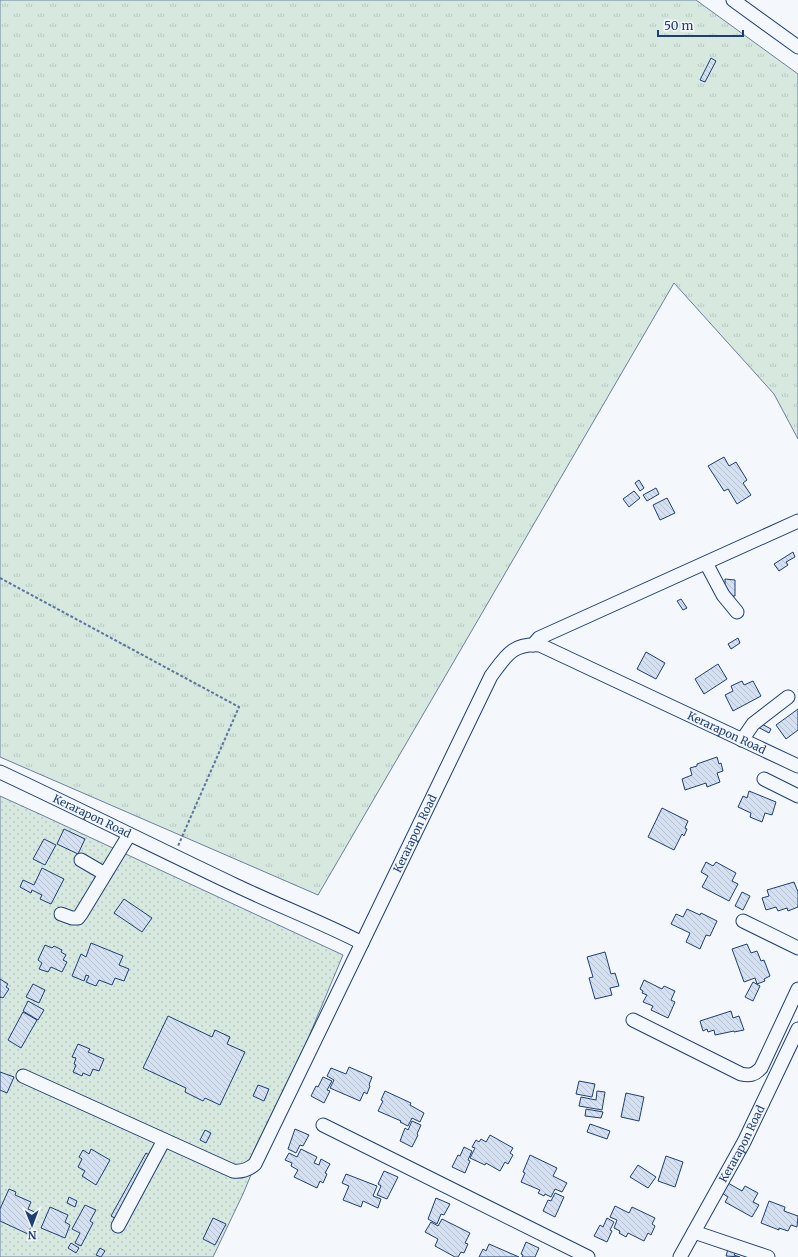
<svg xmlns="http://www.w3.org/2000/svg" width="798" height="1257" viewBox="0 0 798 1257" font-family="Merriweather,serif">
<defs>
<pattern id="grass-tufts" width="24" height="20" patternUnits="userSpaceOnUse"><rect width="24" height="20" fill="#d7e8df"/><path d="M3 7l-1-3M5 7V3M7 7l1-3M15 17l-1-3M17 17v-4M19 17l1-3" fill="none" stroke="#b8c8c3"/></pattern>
<pattern id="park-dots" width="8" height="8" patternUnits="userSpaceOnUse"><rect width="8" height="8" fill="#d7e8df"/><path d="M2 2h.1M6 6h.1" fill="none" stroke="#b8c8c3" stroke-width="1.8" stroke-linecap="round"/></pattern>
<pattern id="building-back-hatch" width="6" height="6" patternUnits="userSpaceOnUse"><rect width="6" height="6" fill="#d5e0f0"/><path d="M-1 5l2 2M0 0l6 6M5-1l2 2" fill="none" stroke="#b6c1d1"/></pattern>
</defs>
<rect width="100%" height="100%" fill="#f4f7fb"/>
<path fill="url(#grass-tufts)" stroke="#687fa3" d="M0 0H696L798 74V439L774 394 674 283 318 895 0 757Z"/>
<path fill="url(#park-dots)" stroke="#687fa3" d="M0 796 44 816 343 955 243 1194 213 1257H0Z"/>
<path fill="url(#building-back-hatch)" stroke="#1d3f73" d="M711 58 716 61 705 82 700 80Z
M724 457 729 466 736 462 747 480 743 483 751 495 737 504 728 489 724 491 708 466Z
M639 480 644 488 640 491 635 483Z
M656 488 659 494 647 501 643 495Z
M634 491 640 498 629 507 623 499Z
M667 498 675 513 660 520 653 505Z
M793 552 795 557 786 562 788 565 779 571 774 564Z
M725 579 735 580V596H725Z
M681 599 687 608 683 610 677 601Z
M738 638 740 643 731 649 728 644Z
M646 652 665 663 656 679 637 669Z
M718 664 727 679 704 694 695 679Z
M742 681 744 685 753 681 761 696 733 711 725 695 733 691 731 686Z
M798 709V730L786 739 776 725Z
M758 722 771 729 769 733 756 726Z
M717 757 719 764 721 763 723 771 717 773 720 782 707 787 706 783 685 790 682 779 692 775 690 768 697 766V764Z
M749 791 776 802 772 815 765 813 762 822 750 817 751 813 738 807 743 796 747 798Z
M662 808 688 821 685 828 687 829 684 836 682 834 674 850 648 837Z
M64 829 85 839 78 854 57 844Z
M44 839 56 845 45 865 33 859Z
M706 862 713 866 716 862 736 873 732 881 738 884 729 901 702 887 708 876 701 872Z
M42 868 64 879 51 904 40 899 42 895 32 890 31 893 20 887 23 880 34 885Z
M794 882 798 892V907L788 911 787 908 778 911 776 907 766 910 762 898 769 896 767 890Z
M742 892 750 896 743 910 735 906Z
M124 899 152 918 142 932 114 913Z
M687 909 700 915 701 913 717 921 710 936 706 935 700 949 686 942 690 933 671 924 676 914 683 917Z
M91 943 123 956 119 965 129 969 124 981 115 978 112 985 99 980 96 986 86 982 89 976 86 975 84 981 72 976 81 954 86 957Z
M747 944 751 953 757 951 761 961 764 960 770 976 764 979 765 981 757 984 755 978 744 982 732 949Z
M45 945 52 948 54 946 62 950 61 952 66 955 63 960 67 962 62 972 51 967 48 972 39 969 42 963 38 960Z
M605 952 611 974 615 973 619 986 610 988 612 995 595 999 589 978 593 977 587 957Z
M0 979 8 984 6 987 9 989 3 998 1 997 0 998Z
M644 980 662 989 664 986 675 991 671 1000 675 1002 668 1018 651 1010 653 1006 643 1002 647 995 642 993 643 991 640 989Z
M753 982 760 986 753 1001 745 997Z
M33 984 45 990 39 1003 26 997Z
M28 1001 44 1010 38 1020 23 1011Z
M731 1011 733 1018 739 1016 744 1030 734 1032V1031L715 1035 714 1030 708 1032 707 1029 703 1031 700 1021Z
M23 1012 37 1020 21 1048 8 1040Z
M168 1016 212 1037 215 1030 230 1037 227 1044 245 1052 220 1105 205 1098 203 1101 185 1092 186 1088 143 1068Z
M78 1044 90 1049 88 1052 104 1059 99 1071 93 1069 90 1076 83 1073 82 1076 73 1072 76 1065 74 1064 76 1058 72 1057Z
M349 1067 372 1077 369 1085 370 1086 367 1094 364 1092 360 1101 330 1088 334 1080 327 1076 331 1068 346 1074Z
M0 1072 14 1077 7 1093 0 1090Z
M323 1077 332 1081 327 1090 330 1091 324 1103 311 1096 316 1086 318 1087Z
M579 1081 595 1084 592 1097 576 1094Z
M258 1085 269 1089 264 1101 253 1096Z
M385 1091 411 1103 410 1105 424 1113 420 1122 412 1118 408 1126 400 1122 401 1121 378 1111 383 1101 381 1100Z
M597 1091 605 1092 602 1110 579 1106 581 1097 596 1100Z
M626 1093 644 1097 639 1121 621 1117Z
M586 1109 603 1112 601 1118 585 1116Z
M412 1121 421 1125 417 1134 418 1135 412 1147 400 1141 405 1128 408 1130Z
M590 1124 610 1131 607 1139 587 1132Z
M295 1129 309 1135 303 1146 300 1145 296 1153 288 1149Z
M205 1130 211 1133 206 1143 200 1140Z
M490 1135 513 1148 510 1153 513 1155 508 1164 505 1162 500 1171 486 1163 485 1165 470 1158 475 1148 472 1147 476 1140 479 1142 481 1139 486 1142Z
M464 1147 472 1151 468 1160 470 1161 465 1173 452 1167 458 1155 460 1156Z
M91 1149 110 1160 96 1185 82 1176 85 1171 78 1167 82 1159 79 1157 83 1150 89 1154Z
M301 1149 317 1157 314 1163 319 1165 321 1159 330 1164 325 1173 327 1174 323 1183 320 1181 317 1188 294 1177 298 1170 291 1166 292 1163 285 1160 289 1153 297 1157Z
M146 1153 154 1158 120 1221 111 1216Z
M530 1155 557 1168 553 1176 567 1183 562 1192 555 1189 551 1197 545 1194 544 1196 538 1193 540 1190 521 1182 525 1173 523 1172Z
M666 1156 683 1162 675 1187 658 1181Z
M638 1165 656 1177 648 1188 630 1177Z
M384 1171 398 1177 387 1199 377 1195 381 1186 378 1184Z
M346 1174 377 1186 373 1196 381 1199 378 1208 363 1201 361 1207 343 1200 349 1186 342 1183Z
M728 1183 742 1191 745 1186 758 1193 753 1202 759 1205 752 1217 725 1202 728 1197 722 1193Z
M9 1189 16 1192 15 1195 31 1202 28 1209 37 1213 28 1234 0 1221V1209Z
M555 1193 564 1197 555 1217 543 1211 548 1200 551 1201Z
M69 1197 77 1201 75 1207 67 1203Z
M436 1198 450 1204 444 1215 441 1214 437 1224 428 1219Z
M769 1201 785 1207 784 1211 798 1216 797 1227 791 1225 788 1231 779 1228V1230L761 1223Z
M85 1205 96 1210 90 1221 93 1223 81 1246 75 1243 80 1233 72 1229Z
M615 1206 629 1213 632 1207 655 1218 652 1224 655 1226 651 1235 648 1233 644 1241 628 1233 626 1237 619 1233 620 1231 614 1228 617 1220 610 1217Z
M50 1207 68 1215 65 1222 70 1225 65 1238 41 1228Z
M213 1218 226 1224 215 1245 203 1239Z
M607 1218 614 1222 610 1230 612 1231 607 1242 594 1236 600 1225 603 1227Z
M442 1219 470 1233 465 1243 468 1244 464 1253 461 1252 458 1257H455L435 1246 438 1239 425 1232 431 1222 438 1226Z
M526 1242 539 1248 535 1257H522L523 1255 521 1254Z
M71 1243 79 1248 76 1253 68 1248Z
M489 1244 519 1257H479L483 1249 486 1251Z
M100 1248 105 1251 101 1257 96 1255Z
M728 1249 736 1252 734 1255 740 1257 726 1256Z"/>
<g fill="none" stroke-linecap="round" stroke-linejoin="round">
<defs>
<g id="minor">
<path d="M733 0 798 47"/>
<path d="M706 563 723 595 737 612"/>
<path d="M533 645 539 638 798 521"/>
<path d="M742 740 753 724 788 697"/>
<path id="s1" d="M0 772C79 809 157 848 235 885 277 905 321 922 362 943L491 676C506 656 512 643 540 645L798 766"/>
<path d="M764 779 798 796"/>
<path d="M81 860 105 874"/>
<path d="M61 914 72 918H78L81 914 129 835"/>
<path d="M743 921 798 948"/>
<path d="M633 1020 741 1074C750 1076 754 1075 761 1068L798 989"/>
<path d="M23 1076 233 1171C242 1172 248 1170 255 1164L362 943"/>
<path d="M323 1125 588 1257"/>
<path d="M118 1226 164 1140"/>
<path d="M694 1232 768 1257"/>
<path id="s2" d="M680 1257 744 1142 798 1029"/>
</g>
</defs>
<use href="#minor" stroke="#1d3f73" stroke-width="15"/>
<path stroke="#5e769c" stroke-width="2" stroke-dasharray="3 2" stroke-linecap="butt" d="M0 578 239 707 178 846"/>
<use href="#minor" stroke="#f4f7fb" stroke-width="13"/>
</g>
<g text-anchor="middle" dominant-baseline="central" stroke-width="3" stroke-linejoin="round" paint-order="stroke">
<g font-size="11" fill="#1d3f73" stroke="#f4f7fb">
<text stroke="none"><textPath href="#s1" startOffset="965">Kerarapon Road</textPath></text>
<text stroke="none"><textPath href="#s1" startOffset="102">Kerarapon Road</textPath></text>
<text stroke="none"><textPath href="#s1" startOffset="522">Kerarapon Road</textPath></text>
<text stroke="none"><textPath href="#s2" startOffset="129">Kerarapon Road</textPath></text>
</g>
</g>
<g transform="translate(32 1225) rotate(179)" stroke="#f4f7fb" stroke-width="3" paint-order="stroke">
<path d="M0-3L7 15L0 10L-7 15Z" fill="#1d3f73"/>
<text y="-6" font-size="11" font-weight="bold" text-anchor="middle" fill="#1d3f73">N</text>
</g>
<path d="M658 30v6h85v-6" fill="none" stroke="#1d3f73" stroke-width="2"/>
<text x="664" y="30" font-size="12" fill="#1d3f73" stroke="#f4f7fb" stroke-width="3" paint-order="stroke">50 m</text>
</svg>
